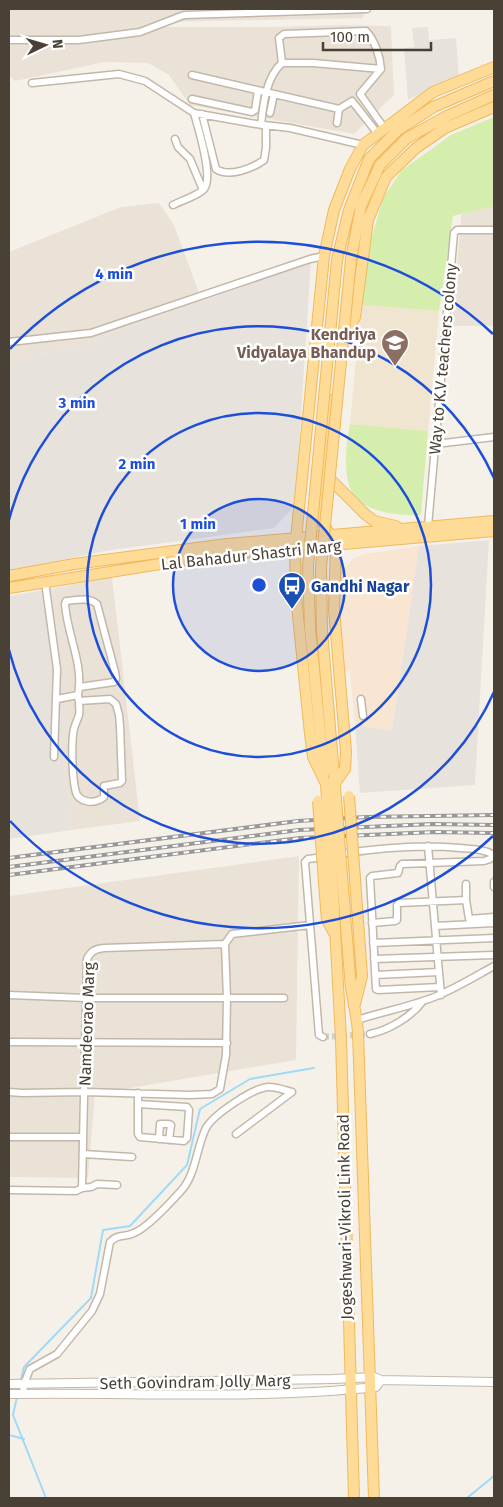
<svg xmlns="http://www.w3.org/2000/svg" width="503" height="1507" viewBox="0 0 503 1507" font-family="'Fira Sans',sans-serif">
<rect width="100%" height="100%" fill="#f6f1e8"/>
<path fill="#eae2d6" d="M9 9H365L363 18 158 22 139 28 79 37 9 38Z
M345 25 391 26 394 95 354 134 190 105 169 75 148 63 105 62 15 81 9 75V45L78 42 146 35 158 27H267Z
M494 193V326H452L463 194Z
M159 203 174 225 202 301 70 348 9 360V252L121 207Z
M112 577 140 821 72 830 63 756 50 589Z
M299 856 296 1060 95 1094 88 1178 9 1177V896Z"/>
<path fill="#f9e6d2" d="M419 546 392 732 355 725 350 671 344 672 337 598 340 573 354 558 364 554Z"/>
<path fill="#e8e2dd" d="M428 27 429 40 456 38 459 76 408 100 404 48 414 47 412 28Z
M311 262 295 506 274 528 105 551 9 571V360L70 348Z
M489 540 475 785 360 793 355 725 392 731 419 546Z
M50 589 64 668 63 756 72 830 9 839V596Z"/>
<path fill="#f0e5d1" d="M361 305 439 311 428 431 350 424Z"/>
<path fill="#d5eead" d="M494 117V206L453 216 439 311 361 305 371 240 383 198 402 170 451 135Z
M350 424 428 431 421 515C399 516 362 513 351 490 347 483 346 470 346 463 345 450 348 437 350 424Z"/>
<g fill="none" stroke-linecap="round" stroke-linejoin="round">
<path stroke="#9fdaf8" stroke-width="2" d="M20 1383 24 1367 91 1298 103 1230 130 1226 187 1165 200 1109 250 1079 314 1068
M17 1397 13 1415 46 1498
M9 1435 24 1439
M467 1498 494 1476"/>
<path stroke="#d4cec4" stroke-width="6" stroke-dasharray="6 3" stroke-linecap="butt" d="M323 1037 370 1034"/>
<defs>
<path id="minor" d="M9 40H79L140 32 184 15 367 9
M381 69 313 63H282L279 38 284 34 366 31C375 40 380 57 381 69L360 94 385 129
M192 75 339 109 352 101 378 134
M32 83 119 74 145 81 194 113 256 124 290 128 363 145
M192 99 252 112 255 110 258 91
M270 113 274 94
M202 114 216 169C229 178 253 168 264 160L266 148V125
M337 123 339 109
M261 125C263 105 266 77 282 63
M175 139 178 147 190 159 203 190
M173 205C181 201 199 195 204 189 214 177 198 128 194 113
M9 342 91 333 310 259 324 256
M436 444 494 437
M428 526 454 233 457 230H494
M45 582 57 669 54 757
M78 695C84 664 67 635 65 604L66 601C77 600 88 597 97 604L115 672 116 679 114 682 80 687
M57 699 78 695C79 701 80 708 79 715 78 719 75 724 74 729 71 742 72 784 77 795 79 798 82 800 86 801 93 803 99 801 104 797V786L120 783 122 781 120 726 119 715 116 704 110 699 79 701
M361 699 363 716
M428 846 441 995
M339 854C379 848 420 844 460 848 472 849 484 849 494 855L490 859 484 861 402 864 400 866 398 873 372 876 370 878 376 989 378 990 440 987
M494 882V887
M466 884V900
M372 923 395 921 397 920V905L399 903 466 900 469 919 494 917
M435 926 494 923
M373 943 494 938
M374 959 494 955
M375 975 439 972
M9 995 86 998H284
M357 1020C384 1011 414 1006 439 995 458 987 476 976 494 966
M370 1034C389 1030 411 1017 423 1001
M323 1037 319 1035 305 862 308 859 324 857
M9 1042 227 1043
M9 1092 22 1093 85 1092 190 1095 212 1094 220 1089 226 1055 227 998 225 944
M138 1104 187 1107 189 1110 187 1138 184 1141 140 1137 138 1134V1093
M9 1137H83
M159 1139 160 1124H169L171 1125 169 1140
M83 1154 132 1157
M82 1188 91 1187 97 1184 117 1185
M9 1190 76 1191 82 1188 87 959C91 951 95 949 104 948L225 944 232 934 310 925
M23 1394 24 1384 30 1369 57 1354 92 1311 100 1294 110 1242C119 1233 124 1238 134 1233 147 1228 170 1203 180 1192 196 1176 196 1148 206 1128 213 1115 254 1087 269 1087 276 1087 285 1090 292 1092L236 1134"/>
<path id="tertiary" d="M9 1384 333 1379 374 1377 381 1380 494 1382
M9 1394C131 1392 254 1400 376 1387L381 1380"/>
<path id="primary" d="M431 108 494 81
M351 259 361 206 380 165 407 138 447 116 494 95
M337 260 349 210 369 159 398 130 435 106
M344 337 355 317 368 220 386 177 416 148 445 128 494 107
M332 400 324 474 321 519 336 546 334 609 346 752 345 769 335 783
M325 474 365 514 374 521 396 526
M9 576 74 564 227 544 494 521
M9 588 217 555 494 531
M310 628 324 773
M322 631 336 799
M327 799 326 784 313 757 310 734 296 596 295 549 324 256 334 210 350 169 363 145 433 92 494 67
M326 909 327 920 334 933
M334 909 341 1039 354 1498
M350 977C351 996 357 1014 358 1033L374 1498
M355 1004 362 976"/>
</defs>
<use href="#minor" stroke="#c2b8aa" stroke-width="9"/>
<use href="#tertiary" stroke="#c2b8aa" stroke-width="10"/>
<use href="#primary" stroke="#f0b95c" stroke-width="12"/>
<use href="#minor" stroke="#fff" stroke-width="6"/>
<use href="#tertiary" stroke="#fff" stroke-width="8"/>
<use href="#primary" stroke="#ffdb98" stroke-width="10"/>
<defs>
<path id="rail" d="M9 858 298 821 366 817 494 815
M9 867 299 830 433 824 494 825
M9 875 300 838 434 832 494 833"/>
</defs>
<use href="#rail" stroke="#989898" stroke-width="4"/>
<use href="#rail" stroke="#fff" stroke-width="2" stroke-dasharray="5.5" stroke-linecap="butt"/>
<defs>
<path id="primary-bridge" d="M310 628 308 566 337 260
M322 631 321 567 351 259
M349 796 362 976
M327 799 334 909
M336 799 350 977
M318 801 326 909"/>
</defs>
<use href="#primary-bridge" stroke="#f0b95c" stroke-width="12" stroke-linecap="butt"/>
<use href="#primary-bridge" stroke="#ffdb98" stroke-width="10"/>
</g>
<circle cx="259" cy="585" r="86" fill="#1d4ed8" fill-opacity=".12"/>
<g fill="none" stroke="#1d4ed8" stroke-width="2.5">
<circle cx="259" cy="585" r="86"/>
<circle cx="259" cy="585" r="172"/>
<path d="M494 692A258 258 0 0 1 9 650M9 520A258 258 0 0 1 494 478"/>
<path d="M493 836A343 343 0 0 1 10 821M10 349A343 343 0 0 1 493 334"/>
</g>
<defs>
<symbol id="school-pin" viewBox="-11 -11 22 30"><path d="M0 17L-7.5 6A9.5 9.5 0 1 1 7.5 6Z" fill="#8d6e63" stroke="#fff"/><path d="M0-5L7-2L0 1L-7-2ZM-4 1L0 2.5L4 1V4Q0 6-4 4Z" fill="#fff"/></symbol>
<symbol id="bus-pin" viewBox="-11 -11 22 30"><path d="M0 17L-7.5 6A9.5 9.5 0 1 1 7.5 6Z" fill="#1a4fb4" stroke="#fff"/><path d="M-5-6H5V4H4V6H2V4H-2V6H-4V4H-5ZM-3.5-4V0h7V-4ZM-3.5 1.2v1.5H-2V1.2ZM2 1.2v1.5H3.5V1.2Z" fill="#fff"/></symbol>
</defs>
<g fill-rule="evenodd">
<use href="#school-pin" x="379" y="327" width="32" height="43"/>
<use href="#bus-pin" x="276" y="570" width="32" height="43"/>
</g>
<g text-anchor="middle" dominant-baseline="central" stroke-width="5" stroke-linejoin="round" paint-order="stroke">
<g font-size="16" font-weight="bold" fill="#785e54" stroke="#fff" text-anchor="end">
<text x="376" y="334">Kendriya<tspan x="376" dy="18">Vidyalaya Bhandup</tspan></text>
</g>
<g font-size="16" fill="#4a4136" stroke="#fff">
<text transform="translate(443 359) rotate(-85)">Way to K.V teachers colony</text>
<text transform="translate(251 555) rotate(-6)">Lal Bahadur Shastri Marg</text>
<text transform="translate(87 1024) rotate(-88)">Namdeorao Marg</text>
<text transform="translate(345 1217) rotate(-91)">Jogeshwari-Vikroli Link Road</text>
<text transform="translate(195 1382) rotate(-1)">Seth Govindram Jolly Marg</text>
</g>
<g font-size="16" font-weight="bold" fill="#164399" stroke="#fff" text-anchor="start">
<text x="311" y="586">Gandhi Nagar</text>
</g>
</g>
<circle cx="259" cy="585" r="8" fill="#1d4ed8" stroke="#fff" stroke-width="2.5"/>
<g font-size="15" text-anchor="middle" font-weight="bold" fill="#1d4ed8" stroke="#fff" stroke-width="5" stroke-linejoin="round" paint-order="stroke">
<text x="114" y="279">4 min</text>
<text x="77" y="408">3 min</text>
<text x="137" y="469">2 min</text>
<text x="198" y="529">1 min</text>
</g>
<rect width="503" height="1507" fill="none" stroke="#4a4136" stroke-width="20"/>
<g transform="translate(45 45) rotate(85)" stroke="#ffffff" stroke-width="4" paint-order="stroke">
<path d="M0-4L9 19L0 12L-9 19Z" fill="#4a4136"/>
<text y="-8" font-size="14" font-weight="bold" text-anchor="middle" fill="#4a4136">N</text>
</g>
<path d="M323 42v8h108v-8" fill="none" stroke="#4a4136" stroke-width="2.5"/>
<text x="330" y="42" font-size="15" fill="#4a4136" stroke="#ffffff" stroke-width="4" paint-order="stroke">100 m</text>
</svg>
